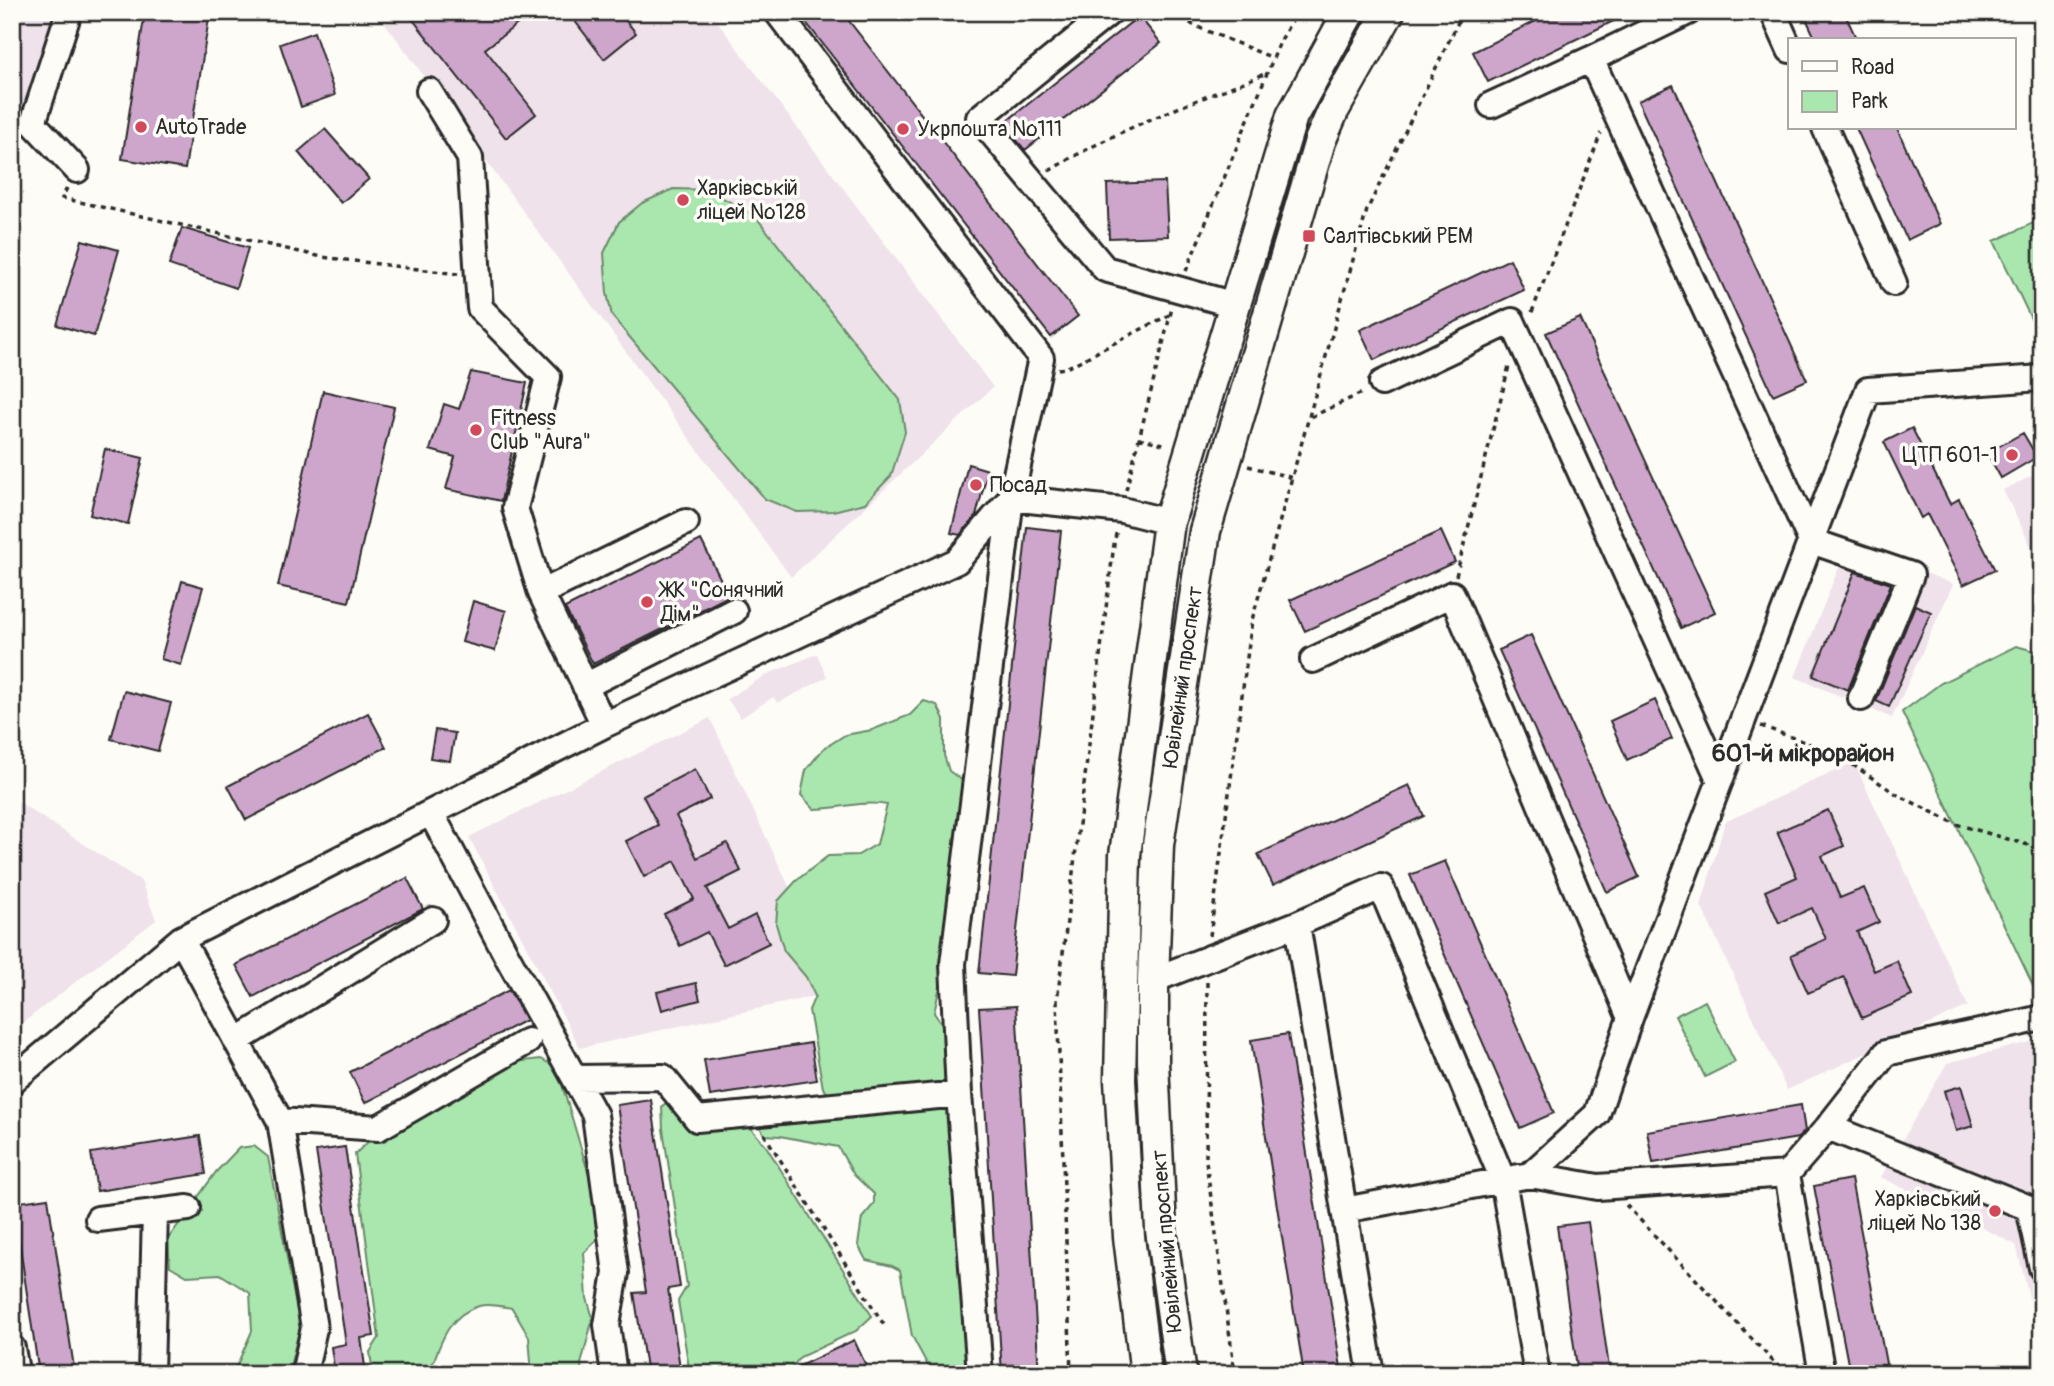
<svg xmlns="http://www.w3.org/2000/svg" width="2054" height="1386" viewBox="0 0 2054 1386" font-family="Pangolin,sans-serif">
<rect width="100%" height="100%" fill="#fdfcf7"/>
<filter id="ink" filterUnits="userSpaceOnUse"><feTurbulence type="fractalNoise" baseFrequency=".0143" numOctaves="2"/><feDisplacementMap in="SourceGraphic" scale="14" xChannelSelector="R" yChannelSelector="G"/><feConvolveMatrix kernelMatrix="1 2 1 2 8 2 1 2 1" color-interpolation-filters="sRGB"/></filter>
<g filter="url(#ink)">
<path fill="#efe2ea" d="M12 12H56L26 104 12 137Z
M377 12H710L993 387 791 577Z
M2042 471V550L2035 554 2003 490Z
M1849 542 1953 584 1892 718 1795 677Z
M817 654 827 677 778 703 773 697 741 718 727 699 768 674Z
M710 718 838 991 580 1048 469 837Z
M1854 762 1968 1006 1787 1090 1701 906 1725 822Z
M12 798 141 881 156 920 12 1031Z
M2042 1039V1349L2016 1245 1881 1177 1947 1063Z"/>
<path fill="#aae7ae" stroke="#6a896c" stroke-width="2" d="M673 189 709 190 756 217 900 400 905 432 891 476 865 503 833 511 797 512 765 499 612 316 607 293 604 253 619 222 642 203Z
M2042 219V342L1994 241Z
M2016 646 2042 653V1004L1902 712 1941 683Z
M924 701 937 705 944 719V755L949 771 963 781 945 963 934 1013 947 1031 952 1089 834 1100 823 1088 809 1010 815 996 806 977 784 951 776 924 778 901 797 880 828 856 858 855 877 844 887 805C862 800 839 809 814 809L801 795 806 770 823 749 845 735 872 730 910 715Z
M1705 1001 1735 1062 1705 1077 1675 1016Z
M541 1059 557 1068 589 1175 600 1237 584 1253 587 1298 593 1318 581 1364 582 1374H532L529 1337 512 1308C503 1307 489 1303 479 1306 447 1315 440 1345 429 1374H373L370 1352 379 1338 355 1154 370 1140 514 1062Z
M954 1099 973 1374H937L927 1364 912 1336 900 1270 892 1266 866 1260 858 1245 862 1218 874 1204V1194L854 1175 838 1147 780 1136 765 1135 755 1120Z
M669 1101 748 1125 766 1146 872 1316 856 1331 800 1357 790 1370 791 1374H690L678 1301 687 1286 663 1129 662 1106Z
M254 1146 268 1157 300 1327 288 1374H233L252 1331 250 1293 220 1274 187 1276 170 1266 168 1239 216 1172 239 1148Z"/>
<path fill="#cea6cc" stroke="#2b2b2b" stroke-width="2" d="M145 12H210L185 169 122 159Z
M407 12H457L463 20 473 12H533L485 49 536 114 506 138Z
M568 12H619L636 33 604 59Z
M798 12H842L1078 316 1051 337Z
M1554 12H1632L1488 82 1473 52Z
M1803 12H1844L1857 40H1816Z
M1139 16 1161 43 1025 150 1003 124Z
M314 32 335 95 301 107 280 44Z
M1673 85 1807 380 1773 395 1638 101Z
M1856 128H1897L1940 224 1907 240Z
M325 129 369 179 341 203 298 152Z
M1165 182 1168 236 1109 238 1107 184Z
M182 228 248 248 236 288 169 265Z
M82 240 119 250 94 336 57 325Z
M1510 259 1524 290 1374 360 1360 330Z
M1580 318 1715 612 1681 628 1546 333Z
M471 372 527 383 501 501 446 489 455 457 430 450 444 404 459 409Z
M323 391 394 407 349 602 278 586Z
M1912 428 1950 504 1959 499 1995 570 1963 585 1927 514 1921 518 1884 442Z
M2023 433 2037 457 2001 478 1987 453Z
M105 449 143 458 128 524 90 515Z
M968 464 988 470 976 516 960 535 951 533Z
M1027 527 1061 531 1012 976 979 973Z
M1441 531 1455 562 1305 631 1290 600Z
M701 540 729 596 593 664 565 608Z
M1855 572 1891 584 1848 690 1813 676Z
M182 581 203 587 181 665 161 659Z
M473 601 506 611 495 651 462 642Z
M1915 605 1931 612 1889 707 1876 701Z
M1531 635 1639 877 1607 892 1499 650Z
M124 691 171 703 158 751 111 739Z
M1655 700 1672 739 1627 760 1610 721Z
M368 713 386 747 246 820 228 786Z
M435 730 455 733 450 761 430 758Z
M695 769 710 799 676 816 697 858 727 843 741 871 707 888 728 929 755 915 769 943 724 965 707 932 680 946 664 914 694 899 675 861 644 877 626 841 658 825 643 796Z
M1409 785 1424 816 1273 885 1258 854Z
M1828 810 1844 846 1822 856 1840 898 1864 888 1879 922 1857 932 1874 971 1897 961 1912 996 1862 1018 1844 977 1808 993 1791 955 1826 939 1812 908 1779 923 1765 891 1797 877 1777 832Z
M1445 861 1554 1113 1520 1128 1410 875Z
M407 878 423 909 253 997 236 965Z
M696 983 700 1000 662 1010 657 992Z
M509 990 526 1020 365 1103 350 1072Z
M1016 1006 1039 1374H1002L982 1055 979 1008Z
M1288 1034 1342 1374H1304L1275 1194 1251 1040Z
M811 1043 817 1080 710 1096 704 1060Z
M1961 1086 1973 1126 1956 1131 1944 1091Z
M651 1100 680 1287 668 1289 681 1374H647L634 1293 646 1292 617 1105Z
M1801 1105 1805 1131 1798 1138 1653 1163 1647 1131Z
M200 1136 206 1174 97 1191 91 1153Z
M345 1147 374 1336 361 1338 366 1374H335L331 1347 346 1344 316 1151Z
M1851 1179 1888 1374H1850L1828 1260 1814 1186Z
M48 1198 75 1374H39L17 1227 13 1203Z
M1588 1222 1610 1374H1578L1561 1255 1557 1226Z
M854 1340 870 1374H783Z"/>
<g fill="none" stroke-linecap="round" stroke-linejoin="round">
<defs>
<path id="minor" d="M69 12 33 123 77 170
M777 12 1041 358 1011 498 953 964 959 1094 980 1374
M1110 12 979 118 1105 269 1235 305
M1773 12 1790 50
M1591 59 1688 12
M429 91 470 158 480 308 548 377 515 508 541 593 604 725
M1491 105 1591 59 1811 541 1911 575 1861 698
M1825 128 1894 283
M1382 383 1512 321 1720 781
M541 593 686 522
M1313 660 1452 594 1630 1018
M585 686 734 611
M431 813 508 958 595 1115 616 1273 607 1325 614 1374
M1297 924 1381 887 1503 1180 1537 1374
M181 939 280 1121 314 1328 304 1374
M1153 980 1297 924 1371 1374
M236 1041 433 920
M575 1078 663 1077 697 1119 959 1094
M12 1081 181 939 604 725 957 561 1011 498 1122 510 1169 522
M280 1121 378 1128 528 1041
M1828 1127 2029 1208 2042 1268
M1787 1174 1822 1374
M1530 1175 1598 1187 1787 1174 1828 1127 1886 1053 2042 1018
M1344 1210 1530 1175 1597 1114 1630 1018 1868 390 2042 378
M98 1219 155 1212
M12 1348 15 1365 12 1370
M151 1374 155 1212 188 1208"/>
<path id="major" d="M1146 1374 1129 1237 1120 1080 1125 855 1169 522 1292 116 1349 12
M1181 1374 1161 1230 1153 1062V980L1158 845 1205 531 1320 141 1333 111 1389 12"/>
</defs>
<use href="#minor" stroke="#2b2b2b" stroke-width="30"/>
<use href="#major" stroke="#2b2b2b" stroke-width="35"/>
<path stroke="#2b2b2b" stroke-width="3.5" stroke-dasharray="5 5" stroke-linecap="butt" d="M1173 12 1195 26 1273 58
M1049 171C1117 129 1193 102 1267 73
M67 188 62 198 322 257 458 274
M1186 271 1279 44 1296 12
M1532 312 1601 133
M1058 369 1066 368 1169 315
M1311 417 1364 392
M1139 438 1167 445
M1248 466 1293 478
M1126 490 1172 308
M1456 576 1509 366
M1761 726 1837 754 1896 794 1956 824 2042 849
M1210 936 1252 620 1367 210 1463 12
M1207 982 1206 1161 1235 1374
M764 1134 884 1325
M1626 1205 1785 1374
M1071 1374 1057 1001 1114 544 1117 529"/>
<use href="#minor" stroke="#fdfcf7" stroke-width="24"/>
<use href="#major" stroke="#fdfcf7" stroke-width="30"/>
</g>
</g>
<g fill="#d1495b" stroke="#fdfcf7" stroke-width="2.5">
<circle cx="141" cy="127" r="7"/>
<circle cx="903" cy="129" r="7"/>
<circle cx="683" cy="200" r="7"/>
<rect x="1302" y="229" width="14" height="14" rx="3.5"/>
<circle cx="476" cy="430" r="7"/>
<circle cx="2012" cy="455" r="7"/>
<circle cx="976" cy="485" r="7"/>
<circle cx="647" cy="602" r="7"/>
<circle cx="1995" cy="1211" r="7"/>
</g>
<g text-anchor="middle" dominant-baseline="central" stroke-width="7" stroke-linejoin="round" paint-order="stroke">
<g font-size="21" fill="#2b2b2b" stroke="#fdfcf7" text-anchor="start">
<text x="155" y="127">AutoTrade</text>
<text x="917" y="129">Укрпошта №111</text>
<text x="697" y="188">Харківській<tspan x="697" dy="24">ліцей №128</tspan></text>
<text x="1323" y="236">Салтівський РЕМ</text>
<text x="490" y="418">Fitness<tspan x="490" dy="24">Club "Aura"</tspan></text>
<text x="1998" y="455" text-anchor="end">ЦТП 601-1</text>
<text x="990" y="485">Посад</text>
<text x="661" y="590">ЖК "Сонячний<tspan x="661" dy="24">Дім"</tspan></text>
<text x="1981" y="1199" text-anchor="end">Харківський<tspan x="1981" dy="24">ліцей № 138</tspan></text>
</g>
<g font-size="21" fill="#2b2b2b" stroke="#fdfcf7">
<text transform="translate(1183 677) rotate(-82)">Ювілейний проспект</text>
<text transform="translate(1167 1241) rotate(-95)">Ювілейний проспект</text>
</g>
<g font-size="24" font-weight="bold" fill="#2b2b2b" stroke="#fdfcf7">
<text x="1803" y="753">601-й мікрорайон</text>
</g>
</g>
<rect width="2054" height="1386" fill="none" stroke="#fdfcf7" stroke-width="42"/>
<rect x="21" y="21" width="2012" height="1344" fill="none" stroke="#2b2b2b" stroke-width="2.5" filter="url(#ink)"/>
<rect x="1788" y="38" width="228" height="91" fill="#fdfcf7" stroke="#a9a8a5" stroke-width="2"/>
<rect x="1802" y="61" width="35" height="10" fill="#fdfcf7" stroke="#a9a8a5" stroke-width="2"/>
<text x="1851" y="74" font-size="21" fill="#2b2b2b">Road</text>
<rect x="1802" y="91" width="35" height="21" fill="#aae7ae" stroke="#a9a8a5" stroke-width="2"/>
<text x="1851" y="108" font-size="21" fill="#2b2b2b">Park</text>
</svg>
